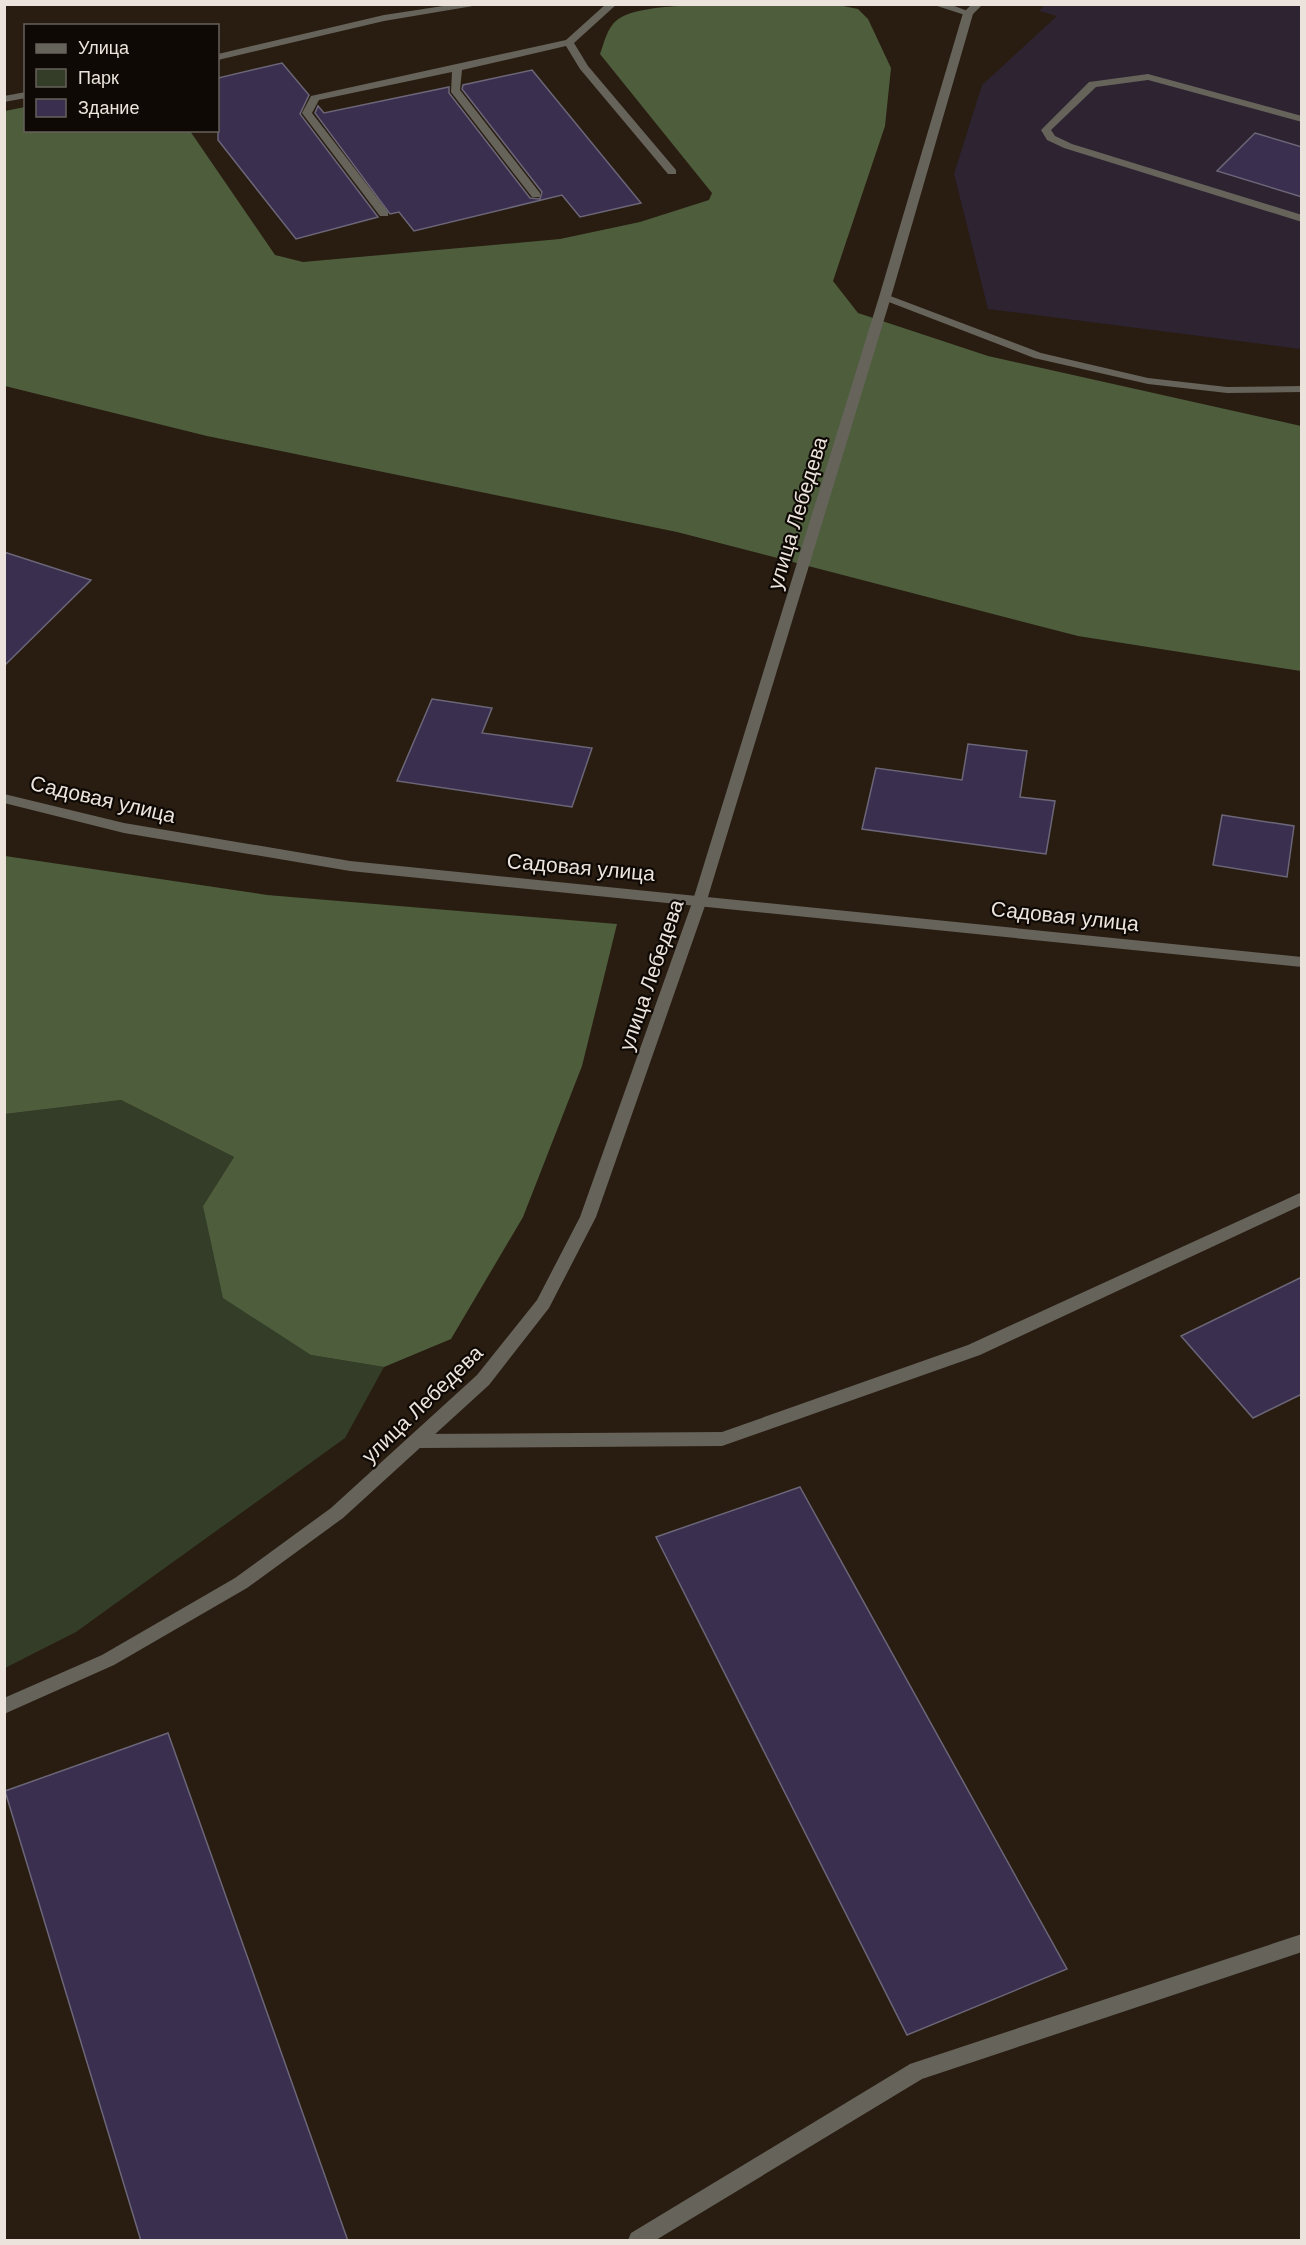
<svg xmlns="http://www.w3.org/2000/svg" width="1306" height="2245" viewBox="0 0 1306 2245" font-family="Arial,sans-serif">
<rect width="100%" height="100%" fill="#291d11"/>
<path fill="#2d2331" d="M1045 5H1301V349L988 309 954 174 982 85 1057 16 1039 11Z"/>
<path fill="#333d27" d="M121 1100 234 1157 203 1206 311 1355 384 1367 345 1438 76 1632 5 1668V1114Z"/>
<path fill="#4e5e3d" d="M747 4H833L858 9 868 19 891 68 885 126 833 281 858 313 988 356 1301 426V671L1078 636 677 532 207 436 5 386V111L25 107 26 130 190 131 275 255 303 262 560 239 640 222 709 200 712 193 600 54C604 43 607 28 617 20 640 2 716 6 747 4Z
M5 856 267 895 617 924 582 1066 523 1217 451 1339 384 1367 311 1355 223 1298 203 1206 234 1157 121 1100 5 1114Z"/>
<path fill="#3a2f4e" stroke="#6b6678" stroke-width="1.5" d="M282 63 309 95 300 114 378 217 296 239 218 140V78Z
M532 70 641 203 580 217 562 195 414 231 399 212 390 214 315 113 318 106 324 113 449 87V93L530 198 540 199 542 192 462 89 463 85Z
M1255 133 1302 147V197L1217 171Z
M4 552 91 580 4 666Z
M432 699 492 708 482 733 592 748 572 807 397 781Z
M968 744 1027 751 1020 797 1055 801 1046 854 862 829 876 768 962 780Z
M1222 815 1294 826 1287 877 1213 865Z
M1302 1277V1394L1253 1418 1181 1336Z
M800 1487 1067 1969 907 2035 656 1537Z
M168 1733 348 2241H141L5 1791Z"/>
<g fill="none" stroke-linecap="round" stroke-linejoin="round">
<path fill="#66635b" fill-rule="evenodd" d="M456 4H485L384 21 218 60V54L384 15Z
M606 4H617L574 43 588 66 676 170V174H668L580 69 566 46 462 70 460 90 540 193V197H532L451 92 452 72 319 100 312 113 388 212V216H380L302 113 311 96 566 40Z
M1148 74 1302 116V122L1148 80 1096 87 1051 130 1055 136 1072 144 1302 215V222L1064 148 1047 140 1041 130 1089 82Z
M26 92V98L4 102V96Z
M885 294 1041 353 1148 378 1227 387 1302 386V392L1227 393 1148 384 1034 358 881 299 879 297Z
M1302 1192V1205L980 1355 722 1446 418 1448 412 1446 410 1441 412 1436 418 1434 722 1432 968 1345Z
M1302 1934V1952L922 2079 656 2240H628L631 2233 910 2064Z"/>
<path fill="#66635b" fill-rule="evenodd" d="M931 4H949L973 13 968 16Z
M4 794 124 823 350 861 1302 957V967L350 871 124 833 4 803Z"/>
<path fill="#66635b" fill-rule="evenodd" d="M972 4H983L973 14 891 297 707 900 596 1217 549 1308 489 1385 343 1518 247 1588 114 1665 4 1714V1698L102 1655 235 1578 331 1508 477 1375 537 1300 580 1217 693 900 879 297 963 13Z"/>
</g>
<g text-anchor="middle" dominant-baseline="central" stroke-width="4.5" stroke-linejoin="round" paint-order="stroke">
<g font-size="21" fill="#ece4dc" stroke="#0e0905">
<text transform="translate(797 513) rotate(-73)">улица Лебедева</text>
<text transform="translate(103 799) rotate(13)">Садовая улица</text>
<text transform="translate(581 867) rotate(5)">Садовая улица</text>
<text transform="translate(1065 916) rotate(6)">Садовая улица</text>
<text transform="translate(651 975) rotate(-71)">улица Лебедева</text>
<text transform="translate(422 1404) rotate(-44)">улица Лебедева</text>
</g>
</g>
<rect width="1306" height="2245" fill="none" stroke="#ece4dc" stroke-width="12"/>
<rect x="24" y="24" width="195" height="108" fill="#0e0905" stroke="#67615b" stroke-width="1.5"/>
<rect x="36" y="44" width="30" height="9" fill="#66635b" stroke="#67615b" stroke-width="1.5"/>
<text x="78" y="54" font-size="18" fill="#ece4dc">Улица</text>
<rect x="36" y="69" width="30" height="18" fill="#333d27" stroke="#67615b" stroke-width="1.5"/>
<text x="78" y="84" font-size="18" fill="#ece4dc">Парк</text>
<rect x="36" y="99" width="30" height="18" fill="#3a2f4e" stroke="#67615b" stroke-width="1.5"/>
<text x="78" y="114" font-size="18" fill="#ece4dc">Здание</text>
</svg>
